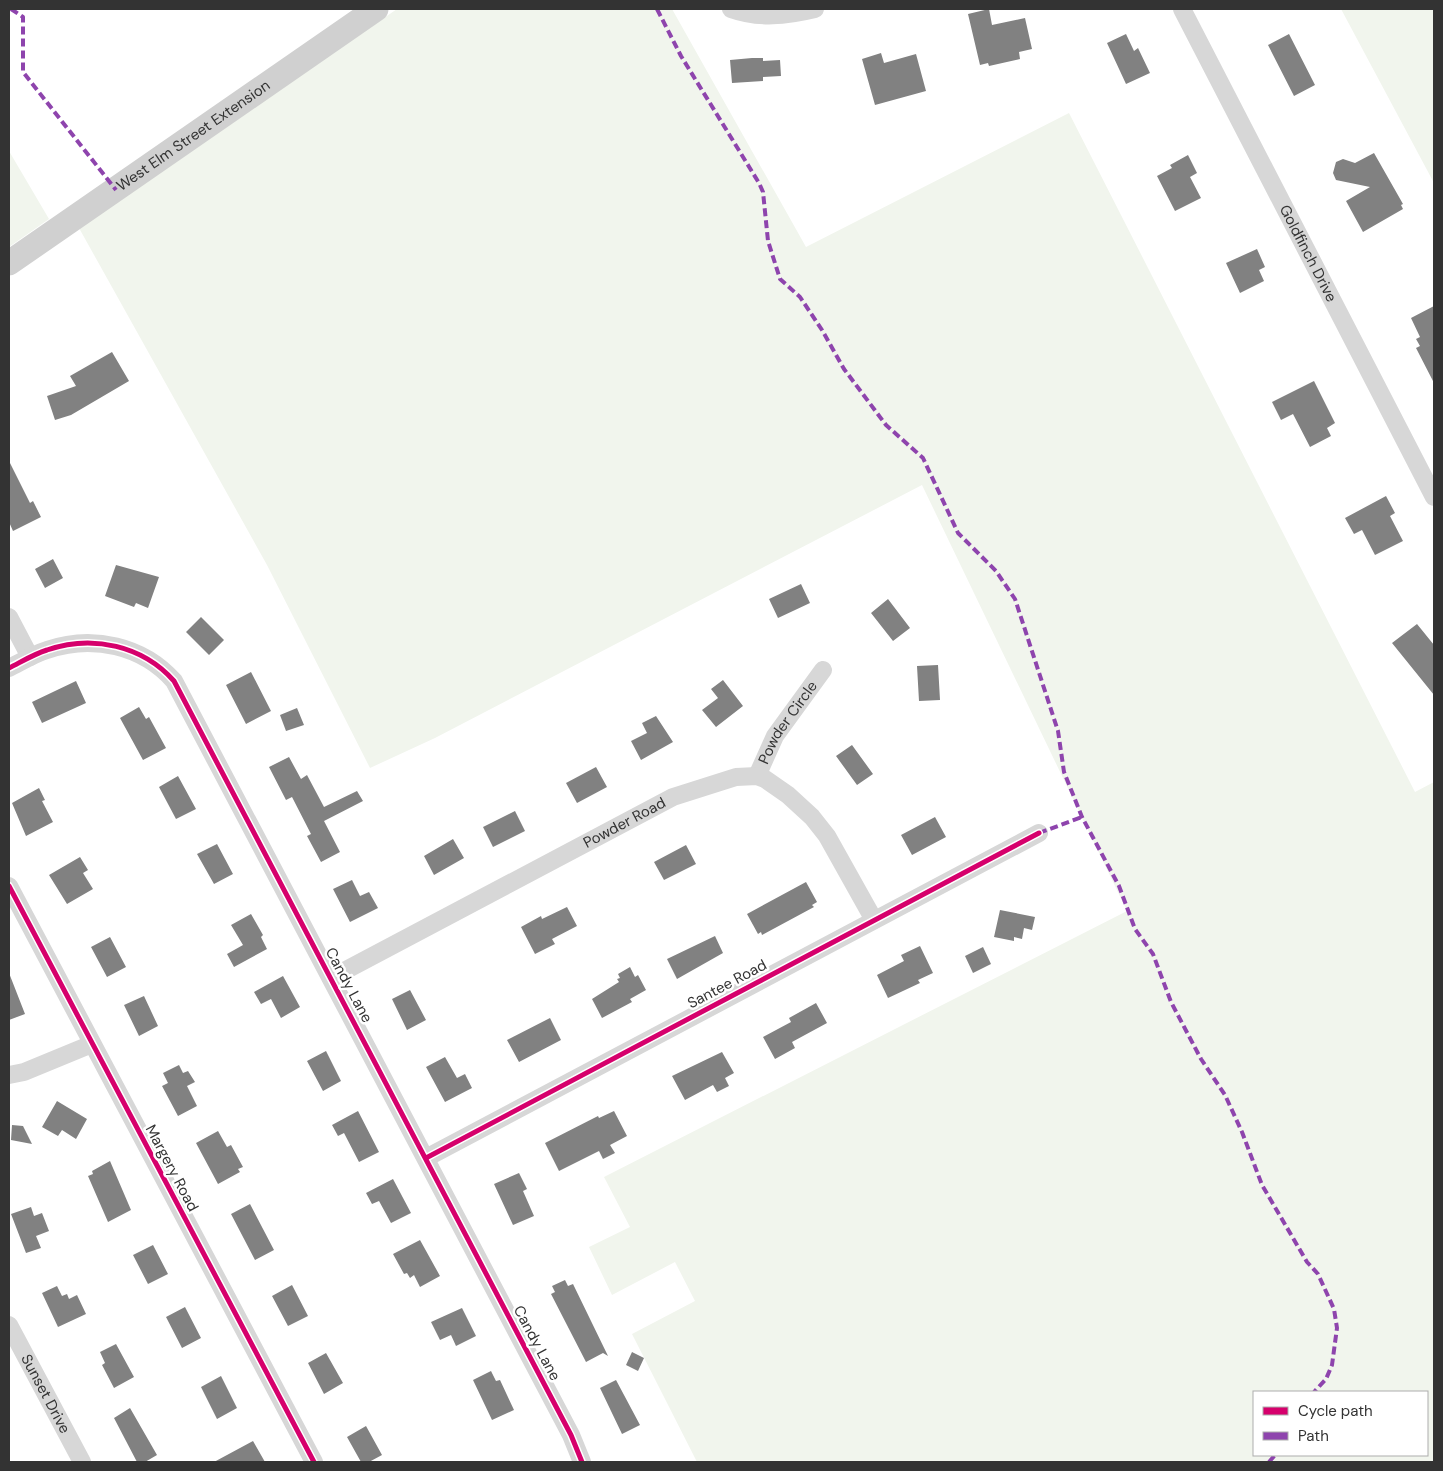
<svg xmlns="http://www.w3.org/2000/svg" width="1443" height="1471" viewBox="0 0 1443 1471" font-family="'DM Sans',sans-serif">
<rect width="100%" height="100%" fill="#fff"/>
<path fill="#f1f5ed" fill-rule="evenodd" d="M397 9H672L806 247 1069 113 1415 792 1434 782V1462H697L632 1334 695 1301 675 1262 612 1295 589 1247 630 1227 604 1177 1127 911 922 485 435 738 370 768 267 565 79 228ZM1254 1392H1427V1455H1254Z
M1341 9H1434V183Z
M9 151 49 219 9 247Z"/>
<path fill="#818181" d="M989 9 992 25 1025 18 1032 49 1019 52 1020 59 989 66 988 63 980 65 968 14Z
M1126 34 1134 51 1138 48 1150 73 1126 84 1107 43Z
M1289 34 1315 85 1294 96 1268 45Z
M881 53 884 63 916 54 926 91 875 105 862 59Z
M752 58H763V61L780 60 781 76 763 77V81L732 83 730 60Z
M1374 153 1403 204 1401 205 1403 209 1363 232 1346 201 1370 187 1336 180 1333 173 1336 162 1343 159 1355 163Z
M1188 155 1197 173 1190 177 1201 198 1175 211 1157 176 1172 168 1170 165Z
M1257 249 1265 267 1259 270 1264 281 1240 293 1226 263Z
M1434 306V383L1416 348 1420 346 1416 339 1420 337 1411 318Z
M112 352 129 381 71 415 55 420 47 396 76 386 70 376Z
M1314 381 1335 423 1327 428 1331 436 1310 447 1293 414 1281 420 1272 402Z
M9 461 30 503 33 501 41 517 13 531 9 522Z
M1386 496 1395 513 1390 516 1403 541 1375 555 1362 530 1354 534 1345 518Z
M53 559 63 578 45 588 35 569Z
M116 565 159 577 148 608 136 603 134 607 105 596Z
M801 584 810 603 778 618 769 599Z
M888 599 910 628 893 641 871 613Z
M201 617 224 640 209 655 186 632Z
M1417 624 1434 645V695L1392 643Z
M938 665 940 700 919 701 917 666Z
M251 672 271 711 246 724 226 685Z
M723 680 743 706 716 727 702 710 718 698 711 689Z
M76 681 86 703 42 723 32 702Z
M139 707 146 719 149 717 166 748 143 760 120 718Z
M297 708 304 725 286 731 280 715Z
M656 716 673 742 641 760 631 741 647 733 642 723Z
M852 745 873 774 857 785 836 756Z
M289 757 301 779 307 775 324 807 357 791 363 801 324 821 340 852 321 862 307 836 311 834 292 797 286 800 269 767Z
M596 767 607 787 577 803 566 783Z
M178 776 196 809 176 819 159 787Z
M39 788 45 800 42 801 53 822 26 836 12 803Z
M515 811 525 831 493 847 483 827Z
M935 817 946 837 912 855 901 835Z
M453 839 464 858 434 875 424 856Z
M217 844 233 874 214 884 197 854Z
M686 845 696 864 664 880 654 862Z
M80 857 88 870 83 873 93 889 67 904 49 875Z
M352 880 360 896 369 892 378 908 350 922 333 889Z
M806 882 817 902 812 905 814 907 762 935 761 932 758 934 747 914Z
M567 907 577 926 552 939 555 944 535 954 521 927 541 916 542 919Z
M1000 910 1035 917 1032 930 1024 928 1022 939 1014 937V941L994 937Z
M251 914 263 935 261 937 267 949 234 967 227 954 243 945 231 925Z
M715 936 723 953 677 979 667 959Z
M110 937 126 967 107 977 91 947Z
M920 946 933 973 918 980 920 983 888 998 877 975 904 961 901 955Z
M983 947 991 964 973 973 965 956Z
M630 967 635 977 638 975 646 990 630 999 632 1002 602 1018 592 999 619 982 617 979 620 978 618 974Z
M9 973 25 1014 9 1020Z
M283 976 300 1007 281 1018 271 999 261 1004 254 992Z
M410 990 426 1020 407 1030 392 999Z
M144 996 158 1026 139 1036 124 1005Z
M816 1003 827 1023 792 1042 795 1048 775 1059 763 1037 791 1022 789 1018Z
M550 1018 561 1040 519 1062 507 1040Z
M326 1051 341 1081 323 1091 307 1061Z
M722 1052 734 1073 725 1078 729 1086 717 1092 713 1085 685 1100 672 1076Z
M445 1057 457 1078 465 1074 472 1088 445 1102 426 1067Z
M179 1065 183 1073 188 1071 195 1082 187 1086 197 1106 178 1116 162 1086 168 1083 163 1073Z
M57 1101 87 1119 76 1139 62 1130 58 1136 42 1127Z
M358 1111 379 1152 359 1162 344 1133 338 1136 332 1125Z
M614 1111 627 1136 610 1145 615 1153 603 1159 599 1151 559 1171 545 1143 598 1116 599 1118Z
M12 1125 23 1126 32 1144 11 1140Z
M218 1131 227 1147 231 1145 243 1167 238 1169 240 1172 218 1184 196 1143Z
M110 1161 131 1210 108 1222 88 1176 93 1174 92 1171Z
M519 1173 527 1189 523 1191 534 1216 513 1225 494 1184Z
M393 1179 411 1213 391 1223 379 1201 372 1204 366 1193Z
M250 1204 274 1250 255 1260 231 1214Z
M31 1207 34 1216 42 1213 49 1231 36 1236 41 1248 26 1253 11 1214Z
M420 1240 440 1276 420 1287 414 1275 410 1278 407 1273 404 1274 393 1254Z
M153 1245 168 1274 148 1284 133 1255Z
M565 1280 568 1286 573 1284 608 1356 603 1353 586 1362 551 1294 555 1292 552 1286Z
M292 1285 308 1316 288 1326 272 1296Z
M57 1286 62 1296 67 1294 69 1299 77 1295 86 1314 58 1327 42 1293Z
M185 1307 201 1338 182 1348 166 1317Z
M462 1308 476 1336 456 1346 451 1335 440 1340 431 1322Z
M116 1344 134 1377 114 1388 102 1365 105 1363 100 1352Z
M632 1352 644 1358 638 1371 626 1365Z
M326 1353 343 1383 324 1394 308 1363Z
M491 1371 496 1381 500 1380 514 1410 492 1420 473 1380Z
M221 1376 237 1408 217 1419 201 1387Z
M616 1380 640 1425 622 1434 600 1388Z
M130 1408 157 1455 145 1462H137L114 1418Z
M366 1426 382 1455 369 1462H361L347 1437Z
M253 1441 265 1462H214Z"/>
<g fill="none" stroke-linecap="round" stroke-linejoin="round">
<g stroke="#d7d7d7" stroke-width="18">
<path d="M731 9C759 19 786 16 815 9"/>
<path id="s1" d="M1182 9 1434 497"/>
<path d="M9 617 30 657"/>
<path d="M9 668C21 662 34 654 47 650 93 634 143 646 174 681L571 1435 582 1462"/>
<path id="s2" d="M757 776 775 736 823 670"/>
<path d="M9 886 314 1462"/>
<path id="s3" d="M331 978 673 797 736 777 757 776 765 779 788 795 812 817 827 836 874 920"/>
<path d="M9 1075 24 1072 92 1044"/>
<path d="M426 1158 1039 833"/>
<path id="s4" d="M9 1325 82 1462"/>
</g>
<path stroke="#d0d0d0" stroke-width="25" id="s5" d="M9 263 376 9"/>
<path stroke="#8e44ad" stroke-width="4" stroke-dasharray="8 4" stroke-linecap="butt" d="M11 9 23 17V72L116 190
M657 9 681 56 759 183 763 192 768 241 780 279 800 297 822 330 844 369 886 425 923 458 958 533 996 571 1015 599 1058 731 1064 772 1082 817 1119 886 1135 929 1153 954 1171 1002 1201 1059 1225 1095 1242 1132 1262 1185 1307 1262 1318 1274 1334 1309 1337 1328 1332 1365 1326 1379 1314 1392
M1039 833 1082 817
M1269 1462 1275 1455"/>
<defs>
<path id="cycleway" d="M9 668C21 662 34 654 47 650 93 634 143 646 174 681L571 1435 582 1462
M9 886 314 1462
M426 1158 1039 833"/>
</defs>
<use href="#cycleway" stroke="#fff" stroke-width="8"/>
<use href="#cycleway" stroke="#d6006c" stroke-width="5"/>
</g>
<g text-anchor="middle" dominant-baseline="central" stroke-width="5" stroke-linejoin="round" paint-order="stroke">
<g font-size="15" fill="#333" stroke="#fff">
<text stroke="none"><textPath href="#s5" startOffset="224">West Elm Street Extension</textPath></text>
<text stroke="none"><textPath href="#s1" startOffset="275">Goldfinch Drive</textPath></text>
<text stroke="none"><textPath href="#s2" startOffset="62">Powder Circle</textPath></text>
<text stroke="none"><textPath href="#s3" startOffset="332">Powder Road</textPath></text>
<text transform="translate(727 984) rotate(-28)">Santee Road</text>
<text transform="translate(349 985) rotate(62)">Candy Lane</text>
<text transform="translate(172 1168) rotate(62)">Margery Road</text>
<text transform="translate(537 1343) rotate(62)">Candy Lane</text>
<text stroke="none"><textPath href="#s4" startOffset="78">Sunset Drive</textPath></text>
</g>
</g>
<rect width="1443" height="1471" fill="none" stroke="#333333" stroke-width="20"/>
<rect x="1253" y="1391" width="175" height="65" fill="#ffffff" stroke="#adadad"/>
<rect x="1263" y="1407" width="25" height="8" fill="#d6006c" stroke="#adadad"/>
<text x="1298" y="1416" font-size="15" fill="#333333">Cycle path</text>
<rect x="1263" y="1432" width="25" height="8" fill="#8e44ad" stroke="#adadad"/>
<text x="1298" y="1441" font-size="15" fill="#333333">Path</text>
</svg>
